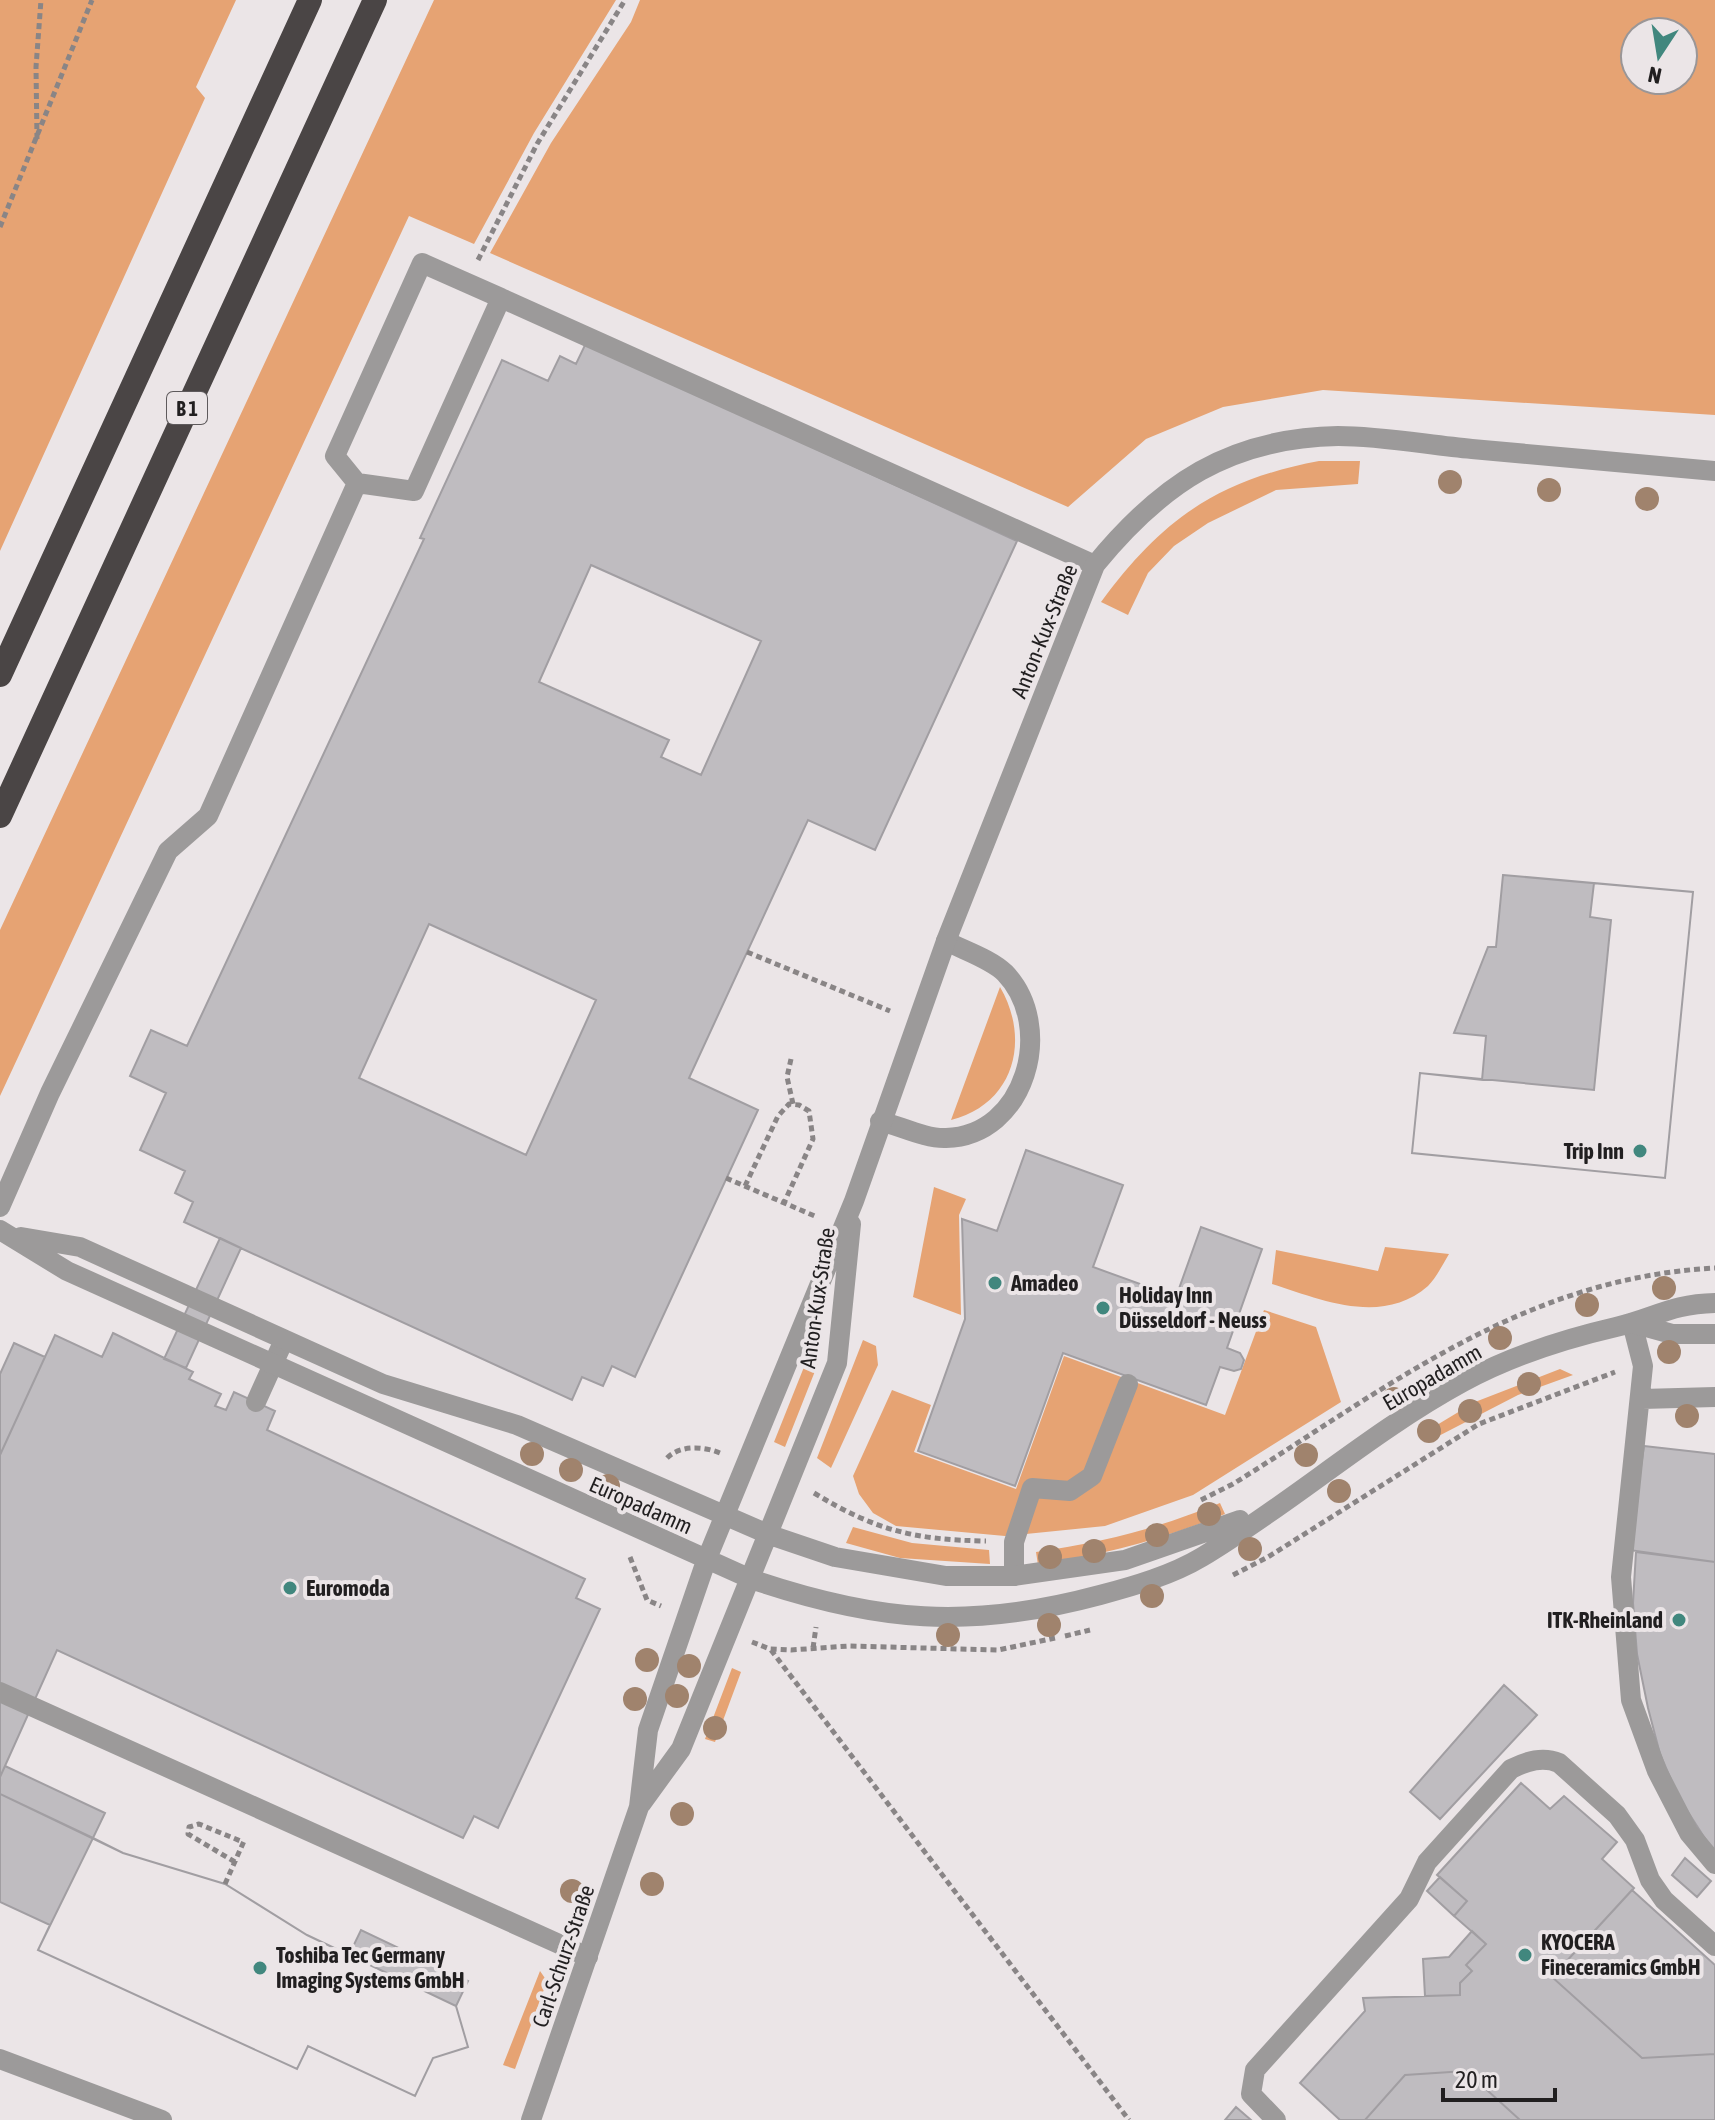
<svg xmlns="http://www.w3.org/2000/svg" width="1715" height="2120" viewBox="0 0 1715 2120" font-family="'Asap Condensed',sans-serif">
<rect width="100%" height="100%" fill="#ebe5e7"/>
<path fill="#e6a373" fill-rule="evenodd" d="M0 0H236L196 87 205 98 0 551Z
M434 0H616L534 133 474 244 409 216 0 1096V930Z
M640 0H1715V415L1323 390 1223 407 1146 439 1068 507 490 253 551 143 631 22ZM1635 32H1683V80H1635Z
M1319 461H1360L1358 484 1276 490 1208 523 1174 546 1148 573 1128 615 1101 602C1162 519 1218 480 1319 461Z
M1000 987C1031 1040 1014 1104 951 1120Z
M934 1187 966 1199 959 1215 961 1315 913 1297Z
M1385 1247 1449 1254C1443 1264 1436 1278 1428 1286 1382 1326 1322 1300 1272 1284L1276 1250 1378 1271Z
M1264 1310 1316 1327 1341 1402 1193 1495 1105 1526 1005 1536 896 1526 873 1513 859 1494 853 1476 892 1390 931 1405 914 1452 1016 1489 1064 1356 1225 1415Z
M863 1340 876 1346 878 1365 831 1468 817 1458Z
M808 1357 819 1361 785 1447 774 1442Z
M1560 1369 1573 1375 1518 1395 1427 1442 1422 1434 1475 1402Z
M1220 1503 1225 1514C1163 1539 1104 1555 1038 1565L1036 1552C1101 1543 1159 1528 1220 1503Z
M853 1527 912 1543 989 1550 990 1564 900 1558 846 1543Z
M732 1668 741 1672 715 1742 705 1739Z
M540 1971 547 1981 515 2069 503 2065Z"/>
<path fill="#bfbcc0" stroke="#a19ea2" stroke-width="2" fill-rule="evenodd" d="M586 343 1017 541 875 850 808 820 689 1078 758 1110 635 1377 612 1366 603 1386 582 1377 572 1400 184 1222 193 1202 175 1193 185 1171 140 1150 166 1093 130 1076 151 1030 187 1046 424 539 420 538 502 360 548 381 560 356 576 364ZM591 565 761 641 701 775 661 757 669 740 539 682ZM429 924 596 1000 526 1155 359 1078Z
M1503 875 1693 892 1665 1178 1412 1153 1420 1073 1482 1080 1486 1036 1454 1033 1488 947H1496Z
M1594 883 1693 892 1665 1178 1412 1153 1420 1073 1594 1090 1611 920 1590 917Z
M1026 1150 1123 1185 1093 1267 1176 1297 1201 1227 1262 1249 1227 1348 1240 1353 1244 1360 1241 1369 1234 1371 1220 1367 1206 1405 1063 1353 1015 1486 918 1451 965 1319 962 1219 997 1231Z
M220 1238 241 1248 186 1368 164 1359Z
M113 1333 193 1372 189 1379 221 1394 215 1406 226 1410 234 1392 275 1411 267 1430 585 1579 576 1598 600 1609 498 1828 474 1816 463 1838 57 1650 0 1777V1455L55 1335 102 1357Z
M14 1343 45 1357 0 1455V1374Z
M1644 1446 1715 1454V1562L1629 1550Z
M1636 1552 1715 1562V1854L1679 1798 1660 1754 1648 1708 1637 1654 1633 1603Z
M1504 1685 1537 1715 1440 1819 1410 1792Z
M5 1766 105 1813 93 1838 0 1794V1777Z
M1521 1783 1550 1809 1564 1796 1617 1842 1602 1859 1634 1888 1552 1977 1642 2058 1715 2054V2120H1520L1466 2071 1405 2075 1365 2120H1340L1300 2083 1365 2011 1363 1998 1460 1995V1983L1472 1971 1466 1965 1486 1944 1454 1916 1467 1901 1437 1875Z
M0 1794 123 1853 225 1884 307 1935 456 2006 468 2047 433 2058 415 2096 308 2046 297 2069 38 1950 50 1925 0 1902Z
M93 1838 123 1853 225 1884 307 1935 349 1955 361 1930 468 1981 456 2006 468 2047 433 2058 415 2096 308 2046 297 2069 38 1950Z
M1685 1858 1711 1881 1697 1897 1672 1875Z
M1440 1877 1467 1901 1454 1916 1427 1891Z
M1632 1890 1715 1965V2054L1642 2058 1552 1977Z
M1472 1931 1486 1944 1466 1965 1472 1971 1460 1983V1995L1425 1996 1423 1959 1449 1957Z
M1466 2071 1520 2120H1365L1405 2075Z
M1236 2107 1251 2120H1225Z"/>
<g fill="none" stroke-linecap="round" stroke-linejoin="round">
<path stroke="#898586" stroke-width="5" stroke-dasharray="6 4" stroke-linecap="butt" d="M37 139 36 67 41 0
M0 227 92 0
M478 260 537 144 625 0
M747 952 890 1011
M791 1059 787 1077 793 1104
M726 1178 817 1217
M745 1186 778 1116 789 1104 799 1105 809 1111 813 1139 784 1203
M667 1458C680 1445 703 1446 720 1453
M814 1493C875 1530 914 1540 986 1541
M1201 1500 1233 1484C1389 1387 1523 1278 1715 1268
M630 1557 647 1600 661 1606
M1233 1575 1268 1557 1479 1424 1615 1372
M1065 1636 1090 1630
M752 1642 770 1649 791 1650 849 1646 998 1650 1055 1638
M813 1648 816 1627
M771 1650 1129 2120
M235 1862 188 1834 189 1827 199 1824 243 1842
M225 1884 244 1841"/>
<path stroke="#9c9a9a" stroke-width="20" d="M422 263 501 298 414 491 357 483 335 456Z
M501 298 1095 565
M880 1121C900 1126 926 1139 946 1138 1026 1136 1056 1026 1005 973 991 959 963 950 946 941
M0 1207 50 1093 168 851 208 816 357 483
M1632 1323 1643 1366 1621 1577 1631 1700 1657 1771 1689 1833 1715 1864
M1642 1399 1715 1397
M256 1402 284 1340
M1014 1576V1542L1032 1488 1070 1491 1092 1476 1128 1384
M0 1692 588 1957
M0 2059 162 2120
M1276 2120 1251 2094 1255 2070 1409 1899 1427 1862 1511 1769C1527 1761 1543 1756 1559 1763L1617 1815 1635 1840 1650 1880 1664 1900 1715 1946"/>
<path stroke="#9c9a9a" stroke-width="20" d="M0 1230 67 1271 751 1579C877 1622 970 1630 1100 1595 1134 1586 1172 1575 1202 1557 1292 1503 1371 1432 1463 1382 1511 1356 1564 1339 1616 1327 1655 1318 1671 1304 1715 1303
M21 1237 80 1247 383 1384 517 1425 770 1535 835 1557 946 1576H1014L1125 1560 1240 1520
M1632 1323 1672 1334H1715
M641 1804 681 1749 837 1363 851 1224
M531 2120 639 1807 648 1730 706 1561 854 1201 946 941 1095 565C1161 484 1229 438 1338 436 1382 436 1428 445 1472 449 1553 456 1634 464 1715 471"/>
<path stroke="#4a4545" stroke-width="24" d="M0 675 310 0
M0 816 375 0"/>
</g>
<g fill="#a0836d">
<circle cx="1450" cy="482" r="12"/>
<circle cx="1549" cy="490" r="12"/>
<circle cx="1647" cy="499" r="12"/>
<circle cx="1664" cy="1288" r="12"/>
<circle cx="1587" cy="1305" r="12"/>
<circle cx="1500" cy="1338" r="12"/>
<circle cx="1669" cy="1352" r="12"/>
<circle cx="1529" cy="1384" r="12"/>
<circle cx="1394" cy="1399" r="12"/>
<circle cx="1470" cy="1411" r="12"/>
<circle cx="1687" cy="1416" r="12"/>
<circle cx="1429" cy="1431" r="12"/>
<circle cx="532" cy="1454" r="12"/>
<circle cx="1306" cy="1455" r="12"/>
<circle cx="571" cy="1470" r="12"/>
<circle cx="608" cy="1486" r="12"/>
<circle cx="1339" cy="1491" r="12"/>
<circle cx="1209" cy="1514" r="12"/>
<circle cx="1157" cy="1535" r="12"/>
<circle cx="1250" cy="1549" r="12"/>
<circle cx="1094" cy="1551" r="12"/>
<circle cx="1050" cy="1557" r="12"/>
<circle cx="1152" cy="1596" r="12"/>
<circle cx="1049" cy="1625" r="12"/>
<circle cx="948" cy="1635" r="12"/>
<circle cx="647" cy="1660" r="12"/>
<circle cx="689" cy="1666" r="12"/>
<circle cx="677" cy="1696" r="12"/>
<circle cx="635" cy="1699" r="12"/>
<circle cx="715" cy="1728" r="12"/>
<circle cx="682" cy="1814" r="12"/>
<circle cx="652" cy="1884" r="12"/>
<circle cx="572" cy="1891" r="12"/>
</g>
<g fill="#41877e" stroke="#ebe5e7" stroke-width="3">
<circle cx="1640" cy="1151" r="8"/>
<circle cx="995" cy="1283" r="8"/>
<circle cx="1103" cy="1308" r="8"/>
<circle cx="290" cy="1588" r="8"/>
<circle cx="1679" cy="1620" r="8"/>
<circle cx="1525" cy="1955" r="8"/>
<circle cx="260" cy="1968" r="8"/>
</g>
<g text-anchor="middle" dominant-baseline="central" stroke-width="8" stroke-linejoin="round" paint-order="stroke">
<rect fill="#ebe5e7" stroke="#5e5a5c" stroke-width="2" x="167" y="392" width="40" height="32" rx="6"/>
<g font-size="20" font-weight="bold" fill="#211f20">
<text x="187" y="408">B 1</text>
</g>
<g font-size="22" fill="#211f20" stroke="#ebe5e7">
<text transform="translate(1044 631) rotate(-68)">Anton-Kux-Straße</text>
<text transform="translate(817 1298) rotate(-82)">Anton-Kux-Straße</text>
<text transform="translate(1432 1377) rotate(-30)">Europadamm</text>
<text transform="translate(641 1505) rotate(24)">Europadamm</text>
<text transform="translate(563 1956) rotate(-71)">Carl-Schurz-Straße</text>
</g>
<g font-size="22" font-weight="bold" fill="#211f20" stroke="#ebe5e7" text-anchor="start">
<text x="1624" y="1151" text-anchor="end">Trip Inn</text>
<text x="1011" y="1283">Amadeo</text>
<text x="1119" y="1295">Holiday Inn<tspan x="1119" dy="25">Düsseldorf - Neuss</tspan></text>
<text x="306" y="1588">Euromoda</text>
<text x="1663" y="1620" text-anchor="end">ITK-Rheinland</text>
<text x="1541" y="1942">KYOCERA<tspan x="1541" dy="25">Fineceramics GmbH</tspan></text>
<text x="276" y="1955">Toshiba Tec Germany<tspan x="276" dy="25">Imaging Systems GmbH</tspan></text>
</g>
</g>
<g transform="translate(1659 56) rotate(192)"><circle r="38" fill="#ebe5e7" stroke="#9a9697" stroke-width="2"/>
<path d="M0-6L14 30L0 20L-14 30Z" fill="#41877e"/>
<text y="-12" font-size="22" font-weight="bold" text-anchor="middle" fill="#211f20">N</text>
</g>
<path d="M1443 2088v12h112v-12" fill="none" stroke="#211f20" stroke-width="4"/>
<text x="1455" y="2088" font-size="24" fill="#211f20" stroke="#ebe5e7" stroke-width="6" paint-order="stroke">20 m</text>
</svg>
